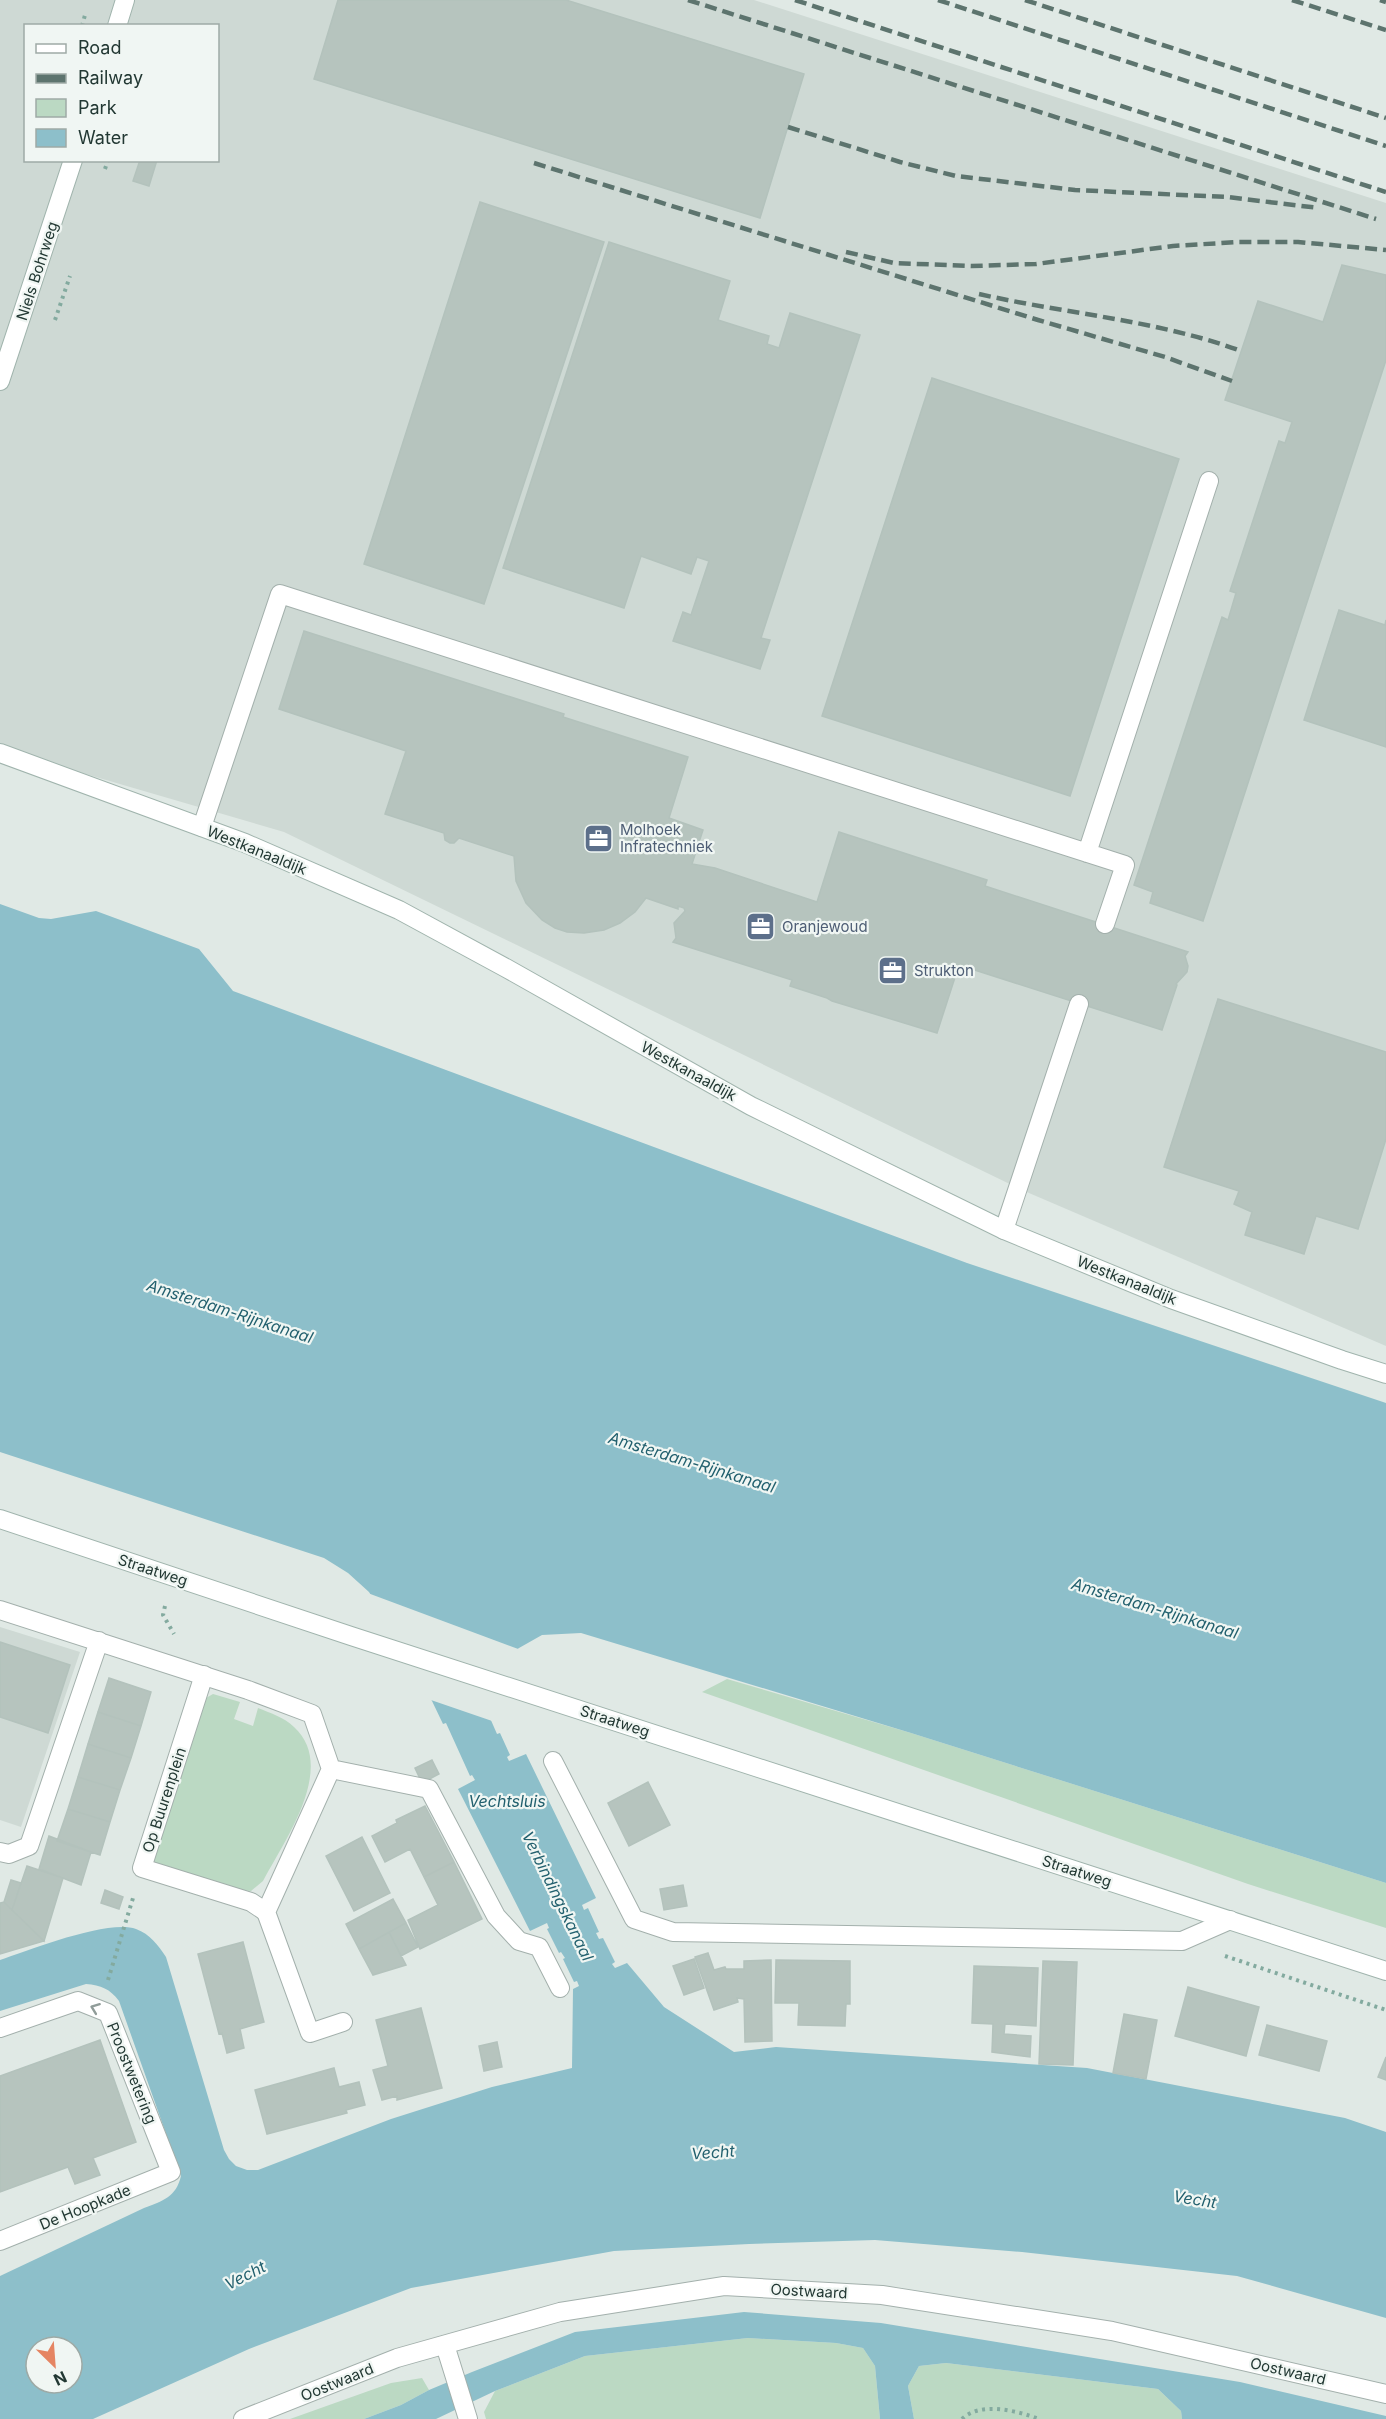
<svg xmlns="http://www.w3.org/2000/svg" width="1386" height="2419" viewBox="0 0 1386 2419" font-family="Inter,sans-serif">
<rect width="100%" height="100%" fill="#e0e9e5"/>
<path fill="#ced9d4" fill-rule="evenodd" d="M0 0H754L1386 203V1346L1022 1190 284 832 0 749ZM26 26H218V160H26Z
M0 1627 80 1652 21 1827 0 1820Z"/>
<path fill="#bbd9c3" d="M727 1679 911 1733 1386 1883V1928L1248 1884 702 1692Z
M213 1694 240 1702 234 1719 253 1726 258 1708C270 1713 284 1717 294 1727 338 1767 284 1841 263 1881L251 1891 238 1890 152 1863 202 1709 206 1698Z
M748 2338 836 2343 863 2348 875 2366 880 2419H486L484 2412 495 2391 585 2356Z
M946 2363 1158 2389 1181 2411 1182 2419H914L908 2386 919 2366Z
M422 2378 429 2390 401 2405 364 2419H290L391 2383Z"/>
<path fill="#8dbfca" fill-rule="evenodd" d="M0 904 39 918 51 919 96 911 199 949 233 991 967 1263 1386 1403V1883L911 1733 581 1633 542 1635 519 1648 495 1665 484 1694 490 1718 497 1734 500 1733 510 1755 507 1757 509 1761 526 1754 596 1898 582 1905 584 1910 588 1908 599 1932 596 1933 599 1939 603 1938 615 1962 612 1964 615 1968 627 1963 664 2007 734 2052 776 2047 1087 2068 1345 2118 1386 2132V2318L1237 2276 1022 2252 875 2240 749 2244 614 2251 411 2288 249 2349 93 2419H0V2276L144 2208C163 2201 176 2197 181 2176L119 2001C110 1989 101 1985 86 1984L0 2011V1960C30 1950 108 1919 136 1929 150 1934 158 1945 166 1957L224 2150 229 2159 236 2166 247 2170H258L391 2119 492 2087 572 2068 573 1989 579 1986 577 1981 574 1982 563 1959 565 1958 561 1952 559 1953 547 1929 549 1928 547 1923 530 1931 458 1789 475 1780 472 1775 470 1776 446 1723 443 1724 432 1701 369 1592 348 1573 324 1558 0 1452ZM36 2347H72V2383H36Z
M744 2312 881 2323 1240 2382 1386 2416V2419H1182L1181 2411 1158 2389 946 2363 919 2366 908 2386 914 2419H880L875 2366 863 2348 836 2343 748 2338 585 2356 495 2391 436 2419H364L401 2405 429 2390 472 2372 575 2332Z"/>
<path fill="#e0e9e5" d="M365 1592 521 1650 498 1667 491 1679 487 1694 488 1705 495 1722 428 1699Z"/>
<path fill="#b6c4be" stroke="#b3c2bc" stroke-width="1.5" d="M338 0H566L804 74 760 218 314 79Z
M140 160H157L149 186 133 181Z
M480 202 604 242 484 604 364 564Z
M609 242 730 281 718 320 769 336 767 344 779 348 790 313 860 335 761 638 770 640 760 669 673 641 683 612 691 615 709 561 697 557 691 574 641 556 624 608 503 568Z
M1342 265 1386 275V360L1203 921 1150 903 1153 892 1134 885 1222 617 1228 620 1236 593 1230 591 1279 441 1285 443 1292 422 1225 400 1258 301 1323 322Z
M932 378 1179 459 1070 796 822 716Z
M1339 610 1385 625 1386 620V747L1304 720Z
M304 631 564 714 563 717 688 757 669 818 703 830 692 864 715 868 817 902 839 832 987 880 985 886 1188 952 1185 956 1188 966 1187 972 1176 984 1177 985 1162 1030 959 965 937 1033 832 1001 827 998 790 986 792 980 673 942 676 938 674 923 685 911 684 908 678 906V909L646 898 635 912 620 923 604 930 584 933 567 932 555 928 542 920 526 903 516 881 514 856 459 838 454 843H450L445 840 444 833 385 814 406 751 279 709Z
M1218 999 1386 1052V1139L1358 1229 1316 1216 1304 1254 1245 1235 1252 1212 1234 1204 1239 1191 1164 1167Z
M0 1642 70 1665 48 1733 0 1717Z
M109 1678 151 1692 141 1726 98 1712Z
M98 1712 141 1726 131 1758 88 1744Z
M88 1744 131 1758 120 1790 78 1777Z
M432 1760 439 1774 422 1783 415 1768Z
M78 1777 120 1790 110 1822 68 1809Z
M648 1782 670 1825 629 1846 608 1803Z
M425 1806 454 1862 424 1877 410 1849 385 1862 372 1836 397 1823 396 1820Z
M68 1809 110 1822 100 1855 57 1841Z
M49 1836 91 1852 81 1885 39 1869Z
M362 1837 390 1893 354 1911 326 1856Z
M454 1862 482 1919 420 1949 408 1920 438 1905 424 1877Z
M27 1866 63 1878 44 1941 12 1910Z
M11 1880 21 1883 12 1910 4 1902Z
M683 1885 687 1906 664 1910 660 1889Z
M105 1890 123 1897 119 1909 101 1903Z
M393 1899 406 1923 359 1949 346 1924Z
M4 1902 12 1910 44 1941 0 1954V1903Z
M406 1923 418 1947 401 1956 389 1932Z
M389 1932 406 1965 373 1975 359 1949Z
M243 1942 264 2022 240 2029 244 2048 227 2053 222 2033 219 2034 198 1954Z
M708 1953 714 1970 725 1967 726 1969H744V1961L771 1960 772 2041 745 2042 744 1999 737 1998 738 2002 714 2010 695 1957Z
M694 1959 704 1988 684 1995 673 1966Z
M776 1960 850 1961V2004H846L845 2026 798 2025 799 2003H775Z
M1043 1961 1077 1962 1073 2065 1039 2064Z
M974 1966 1038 1968 1036 2026 1005 2024 1004 2034 1031 2036 1030 2057 992 2052 993 2024 972 2023Z
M1188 1987 1259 2007 1246 2056 1175 2036Z
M421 2008 442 2088 397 2100V2096L382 2100 373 2070 388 2066 376 2020Z
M1124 2014 1157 2020 1146 2079 1113 2073Z
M1267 2025 1327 2041 1319 2071 1259 2055Z
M100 2040 136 2142 93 2158 100 2175 75 2184 68 2167 0 2192V2076Z
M497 2042 502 2067 484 2071 479 2046Z
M1386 2057V2080L1378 2077Z
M334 2068 339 2087 359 2082 365 2105 346 2110 347 2113 267 2134 255 2090Z"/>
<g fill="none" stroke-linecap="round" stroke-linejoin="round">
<defs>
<path id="lane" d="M202 827 280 594 1125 865 1105 924
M1087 853 1209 481
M1004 1230 1079 1004
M204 1675 142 1868 251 1902 266 1912
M445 2345 468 2419"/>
<path id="street" d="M0 1610 248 1690 312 1714 331 1769 266 1912 310 2033 343 2022
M553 1761 634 1919 673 1932 1182 1941 1230 1920
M331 1769 429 1789 496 1916 519 1941 539 1947 560 1988
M0 1852 9 1854 29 1846 99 1641
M0 2028 78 2001 108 2013 171 2172 0 2241
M243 2419 397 2358 560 2312 724 2286 882 2295 1112 2331 1386 2394"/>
<path id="secondary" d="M117 26 125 0
M0 381 73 160
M0 753 245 843 399 910 506 968 751 1106 1004 1230 1171 1299 1342 1360 1386 1374
M0 1519 351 1636 1386 1971"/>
</defs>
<use href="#lane" stroke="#a3b0ac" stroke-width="20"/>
<use href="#street" stroke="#a3b0ac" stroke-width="20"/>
<use href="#secondary" stroke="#a0b4ad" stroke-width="20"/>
<path stroke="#83aa9f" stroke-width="4" stroke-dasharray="3 4.5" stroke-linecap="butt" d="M82 26 85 15
M105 169 108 160
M55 320 70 276
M165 1606 163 1615 174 1634
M1225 1956 1386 2010
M108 1980 133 1898
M962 2419C980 2401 1018 2411 1039 2419"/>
<use href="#lane" stroke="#fff" stroke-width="18"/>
<use href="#street" stroke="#fff" stroke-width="18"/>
<use href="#secondary" stroke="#fff" stroke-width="18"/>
<path stroke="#5d746e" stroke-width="4.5" stroke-dasharray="12 6" stroke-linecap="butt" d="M688 0 1376 219
M795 0 1386 192
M938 0 1386 146
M1025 0 1386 118
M1292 0 1386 30
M1380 0 1386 2
M788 127 900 162 956 176 1075 190 1227 197 1319 208
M534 163 1038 320 1165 357 1232 381
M846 252 894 263 971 266 1036 264 1173 246 1238 242H1298L1386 250
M979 294C1067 314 1157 320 1241 351"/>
</g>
<defs><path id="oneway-chevron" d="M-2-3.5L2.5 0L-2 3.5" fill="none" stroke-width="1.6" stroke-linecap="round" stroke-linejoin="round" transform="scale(1.5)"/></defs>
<use stroke="#909c99" href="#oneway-chevron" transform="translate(95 2008) rotate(-159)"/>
<defs>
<symbol id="office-square" viewBox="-11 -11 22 22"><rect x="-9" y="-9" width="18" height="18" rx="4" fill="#5c6f8a" stroke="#f0f6f3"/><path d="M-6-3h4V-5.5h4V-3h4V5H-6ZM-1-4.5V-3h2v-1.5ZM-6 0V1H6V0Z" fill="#fff"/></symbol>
</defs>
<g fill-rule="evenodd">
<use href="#office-square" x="582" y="822" width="33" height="33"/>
<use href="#office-square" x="744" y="910" width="33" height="33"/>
<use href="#office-square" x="876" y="954" width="33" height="33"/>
</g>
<g text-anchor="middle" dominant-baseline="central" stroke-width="4.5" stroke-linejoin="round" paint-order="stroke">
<g font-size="15" fill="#223833" stroke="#f0f6f3">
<text transform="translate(37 271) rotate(-72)">Niels Bohrweg</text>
<text transform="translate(257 850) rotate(22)">Westkanaaldijk</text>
<text transform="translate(689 1071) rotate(29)">Westkanaaldijk</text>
<text transform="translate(1127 1280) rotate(22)">Westkanaaldijk</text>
<text transform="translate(153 1570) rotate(18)">Straatweg</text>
<text transform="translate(615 1721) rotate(18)">Straatweg</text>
<text transform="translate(164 1800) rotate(-72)">Op Buurenplein</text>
<text transform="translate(1077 1871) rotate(18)">Straatweg</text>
<text transform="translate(132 2073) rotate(68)">Proostwetering</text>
<text transform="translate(85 2207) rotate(-22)">De Hoopkade</text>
<text transform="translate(809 2291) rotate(3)">Oostwaard</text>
<text transform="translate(1288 2371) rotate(13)">Oostwaard</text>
<text transform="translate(337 2382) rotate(-22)">Oostwaard</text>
</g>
<g font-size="15" fill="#4e5e75" stroke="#f0f6f3" text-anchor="start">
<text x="620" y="829">Molhoek<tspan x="620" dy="17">Infratechniek</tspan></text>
<text x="782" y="926">Oranjewoud</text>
<text x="914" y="970">Strukton</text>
</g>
<g font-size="16" font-style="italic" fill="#22606e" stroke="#f0f6f3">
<text transform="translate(230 1311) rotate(18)">Amsterdam-Rijnkanaal</text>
<text transform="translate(692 1462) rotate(17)">Amsterdam-Rijnkanaal</text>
<text transform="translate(1155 1608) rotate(17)">Amsterdam-Rijnkanaal</text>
<text x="507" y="1801">Vechtsluis</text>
<text transform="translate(558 1896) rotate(64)">Verbindingskanaal</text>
<text transform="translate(713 2152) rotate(-4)">Vecht</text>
<text transform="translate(1195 2199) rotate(9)">Vecht</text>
<text transform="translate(245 2275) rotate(-27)">Vecht</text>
</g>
</g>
<rect x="24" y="24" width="195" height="138" fill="#f0f6f3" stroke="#9eaaa6" stroke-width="1.5"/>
<rect x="36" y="44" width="30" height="9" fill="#ffffff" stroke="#9eaaa6" stroke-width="1.5"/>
<text x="78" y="54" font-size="18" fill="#223833">Road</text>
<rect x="36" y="74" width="30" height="9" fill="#5d746e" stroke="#9eaaa6" stroke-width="1.5"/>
<text x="78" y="84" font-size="18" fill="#223833">Railway</text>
<rect x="36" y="99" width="30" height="18" fill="#bbd9c3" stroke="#9eaaa6" stroke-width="1.5"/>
<text x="78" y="114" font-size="18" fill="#223833">Park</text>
<rect x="36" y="129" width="30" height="18" fill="#8dbfca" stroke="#9eaaa6" stroke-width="1.5"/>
<text x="78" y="144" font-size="18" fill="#223833">Water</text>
<g transform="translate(54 2365) rotate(155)"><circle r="28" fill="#f0f6f3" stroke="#9eaaa6" stroke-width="1.5"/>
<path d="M0-4.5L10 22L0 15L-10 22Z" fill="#e58563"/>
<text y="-9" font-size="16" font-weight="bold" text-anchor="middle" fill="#223833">N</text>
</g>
</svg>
